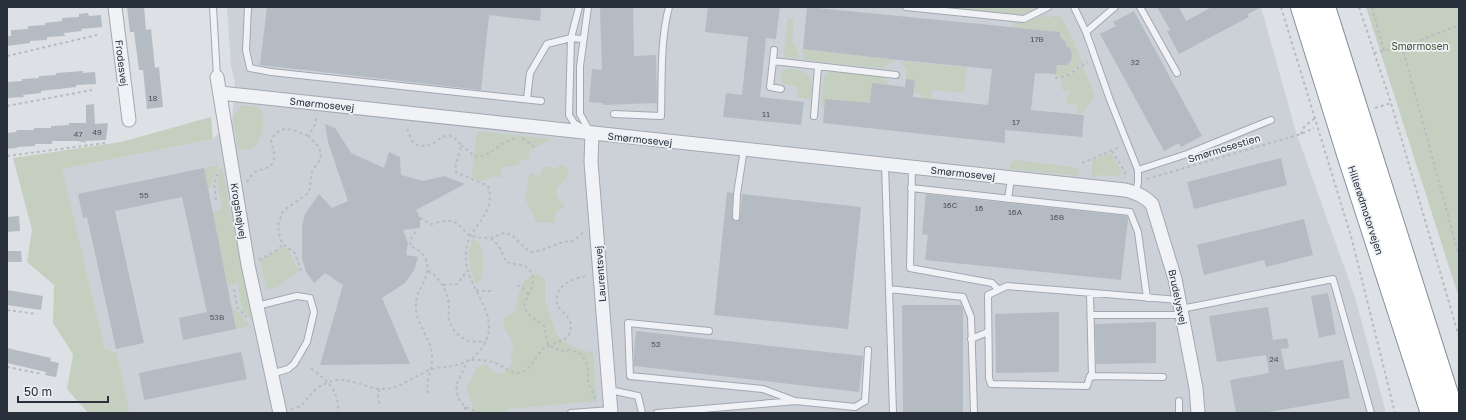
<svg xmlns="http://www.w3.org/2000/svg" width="1466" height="420" viewBox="0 0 1466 420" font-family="'Golos Text',sans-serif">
<rect width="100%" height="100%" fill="#dde1e6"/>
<path fill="#ccd1d8" d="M227 7H1261L1296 132 1355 297 1386 413H130L117 354 105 349 61 169 213 139 232 121 235 82 231 66Z"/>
<path fill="#c4cfbf" d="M922 7H1045L1022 18Z
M1366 7H1459V298Z
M1045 14 1046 17 1048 18 1055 15 1060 16 1074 40 1082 63 1064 77H1056L1057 65H1066L1071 61 1072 55 1070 48 1066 46V42L1060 40V33L1013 28 1014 22 1026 23Z
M789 18H794L792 43 794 44 799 54 798 59 786 57 784 54 787 20Z
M803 49 895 60 894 62 889 63 884 68 803 60Z
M901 61 967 67 964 93 932 90 931 99 921 98 922 94 914 93 915 80 906 79V70L901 63Z
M1085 65 1084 69 1095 97 1084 110V113H1077V105L1066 104 1067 95H1070V91L1062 90 1063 83H1060L1061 79C1071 77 1075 68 1085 65Z
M792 69C814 72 812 80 811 99L797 98V87L781 83V73L784 70Z
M832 71 883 76 889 85 872 83 881 104 825 99 824 108H821L824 78 826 74Z
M242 105 259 107C267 122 264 137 252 149L238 150 233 116Z
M211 117 213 139 62 169 105 349 117 353 130 413H88L67 389 73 354 53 323 54 285 27 262 32 230 13 158 121 142Z
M477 131 552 139 530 150 529 159 522 160 517 166H505L501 170 502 174 500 178 493 176 486 180 479 182 474 178 472 173Z
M1111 153 1121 170 1120 177 1097 175 1096 178 1092 177V160Z
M1017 159 1021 161 1075 167 1079 169 1080 173 1078 176 1009 169 1010 163Z
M219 165 208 192 204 168Z
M561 165 566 167 569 172 566 180 559 185 556 191 557 197 565 206 556 212 555 223 535 222 533 213 525 199 529 176 530 174 532 173 538 176H540L541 171 545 166H548L555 169Z
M222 167 252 321 242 310 238 284 228 286 212 212 222 210 217 182Z
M473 238 480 243 484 264 481 280 476 284C469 268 466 254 473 238Z
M283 247 288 249 299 271 278 287 267 290 260 260Z
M536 273 539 274 545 280V301L557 336C568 343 580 352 593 352L597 401 507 409V413H471L473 405 466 389 477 367 487 365C490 367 491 370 494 372 502 379 509 368 513 362 512 360 511 358 511 356 511 351 514 348 513 343 509 331 500 331 505 317L516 311C517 296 520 278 536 273Z
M232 305 250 326 236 329Z"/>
<path fill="#b5bbc2" d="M127 7H144L146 30 151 29 155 68 159 67 163 107 147 109 143 70H139L134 32H130Z
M267 7H541L540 21 489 15 481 90 260 65Z
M600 7H633L634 56 656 55 657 103 603 105V103L589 102 592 69 602 70Z
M708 7H780L776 39 766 38 760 97 804 102 801 125 723 117 726 93 742 95 748 37 705 32Z
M807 7 1060 32V37L1066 42V46L1070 48 1072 55 1071 61 1066 65H1057L1056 74 1035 73 1031 110 1084 115 1082 137 1005 130V143L823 123 825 99 870 103 872 83 905 87 906 79 915 80 913 97 988 105 992 69 898 60 803 49Z
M1157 7H1179L1186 21 1212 7H1261L1248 14 1249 17 1179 54 1167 31 1170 30Z
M1134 11 1202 136 1181 147 1179 143 1164 151 1100 34 1116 26 1113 22Z
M88 13 89 16 101 15 102 27 81 29 82 31 64 33 65 36 47 37V40L30 41V43L7 46V36H11V30L28 29V26L45 25V23L62 21V18L79 17V14Z
M83 71V73L95 72 96 84 76 85V87L41 91V93L23 95 24 97 7 98V82L22 81V79L39 78V76L56 75V73Z
M94 104 95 124 108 123 106 140 85 141 86 143 78 141H52V144H35V146L17 147V148L7 149V133L16 132 17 130H34V128H51V126L69 125V123H86V105Z
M325 124 335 128 351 153 384 168 389 152 400 157 401 175 423 181 444 176 465 184 416 210 420 218V228L403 230 408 243 406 255 418 257 414 270 405 283 382 298 410 364 320 365 343 285 325 273 314 283 306 272 302 258V227L305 214 319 194 332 208 348 201 328 142Z
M1281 158 1287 185 1194 209 1187 182Z
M204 168 236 329 183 340 179 318 207 312 182 197 115 211 144 343 116 349 87 217 83 218 78 194Z
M727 192 733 193 732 217V219L735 221H738L740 218 742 194 861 207 848 329 714 315Z
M926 194 1127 216 1128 219 1121 280 925 260 928 235 922 234Z
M19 216 20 231 7 232V217Z
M1304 219 1313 255 1266 267 1264 260 1204 275 1197 245Z
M7 251H21L22 262H7Z
M7 290 43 296 41 310 7 305Z
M1328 293 1336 334 1319 338 1311 296Z
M902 305H961L963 308V413H903Z
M1268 307 1273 340 1287 338 1289 348 1281 349 1285 370 1343 360 1350 398 1262 413H1236L1230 380 1269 373 1266 355 1217 362 1209 316Z
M1059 312V372L996 373 995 314Z
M1156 322V363L1096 364 1095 324Z
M636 331 863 356 859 392 634 366V353Z
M7 348 51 358 50 361 59 363 56 377 45 375 46 372 7 363Z
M241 352 247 379 144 400 139 373Z"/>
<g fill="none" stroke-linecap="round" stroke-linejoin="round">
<defs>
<path id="service" d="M213 7 217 77
M248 7 246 50 250 68 271 72 541 101
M579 7 571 38 569 115 574 123 584 129
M588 7 580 66V114L590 132
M906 7 1024 19 1048 7
M1074 7 1086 32 1110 100 1138 170V182L1136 193
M1140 7 1177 73
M1086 32 1115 7
M773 61 774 50
M781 89 770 87 773 61 896 75
M527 99 530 73 547 44 571 38 583 39
M614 114 661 116C662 82 660 40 669 7
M814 116 818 67
M885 165 893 413
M912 168 910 268 992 283 999 290
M1138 170 1187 154 1271 120
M911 188 1130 212 1138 232 1147 298
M1008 199 1011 179
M736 217 737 194 744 149
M889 289 963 297 971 317 974 413
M1090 293 1092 377
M257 306 297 296 310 298 314 312 307 342 294 364 288 369 271 374
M1181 309 1333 279 1371 413
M1091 315H1182
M709 331 628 323 630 376 763 389 795 401
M971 339 988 332
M1163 377 1090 376 1087 386 991 384 989 378 988 295 1007 286 1179 300
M610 390 638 396 642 413
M1179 401V413
M571 413 611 410
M657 413 795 401 855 407 865 401 868 350"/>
<path id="minor" d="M115 7 129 120
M217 77 248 265 280 413
M220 93 1125 190C1137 193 1144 196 1152 204L1175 279 1196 388 1198 413
M592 134 591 162 611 413"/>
<path id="motorway" d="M1302 7 1348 154 1432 413
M1324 7 1453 413"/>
</defs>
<use href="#service" stroke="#a3a8b0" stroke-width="8"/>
<use href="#minor" stroke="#a3a8b0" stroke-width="15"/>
<use href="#motorway" stroke="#86909c" stroke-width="24"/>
<path stroke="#b8bcc1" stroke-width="2" stroke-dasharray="3 3" stroke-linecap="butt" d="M1281 7 1352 240 1395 413
M1359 7 1391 103 1459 337
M1372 7 1384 51
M1402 46 1459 256
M1374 53 1414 43 1459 25
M7 56 97 35
M1055 78C1071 78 1075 67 1088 62
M7 106 92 90
M1375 108 1391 103
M1301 134 1304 127 1315 118
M522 139 526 140 535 148
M461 145 470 152 473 156C490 160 499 140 518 138
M1112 151 1125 172V178
M7 156 105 143
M1082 163 1120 147
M1147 179 1301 134 1314 128
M247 182C249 178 251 175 255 172 263 168 273 169 274 158 275 151 271 146 271 139 284 122 293 131 309 136
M216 200 214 184 219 170
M420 218 431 224 444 221H452L458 224 470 236 484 238H491L503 233 512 235 526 249 533 252 542 250 563 242 573 241 584 232
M416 232 412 236 410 246C421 250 430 259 427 272 425 286 414 292 416 309 417 326 431 338 432 355 433 370 425 381 428 395
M491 238 499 246 506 262 525 266 532 273C539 300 504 302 544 325L548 345 560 351 571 350 581 354 588 365V382L597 402
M259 260 279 249 283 244
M301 271 295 253 283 244 280 238 278 225 283 211 307 194 310 188 312 171 320 160 321 153 318 146 309 136 315 124 317 115
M428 271C441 278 448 292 449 307 449 311 448 316 449 319 451 329 460 339 470 341 475 342 481 341 486 342
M443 285 457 284 467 271
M517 285 523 288 528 295
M234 289 237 307 246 317
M476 290 482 291H492
M7 310 37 314
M7 367 42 374
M311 368C328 382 339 389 338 413
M379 389 378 399 381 406
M465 407V413
M291 409C305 407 307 397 316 389 321 385 327 383 332 381 349 376 366 389 383 389 399 390 418 373 435 368 439 367 443 367 447 367 455 366 467 362 473 358 478 353 485 345 487 338 497 311 466 286 466 258 466 252 467 240 471 235 481 218 495 208 488 186L456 172C454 163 460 155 461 145 441 119 439 156 413 143L406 126
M480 413 465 407 458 398 456 385 468 360C477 360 486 359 495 363 504 366 511 376 523 372 531 368 537 355 543 349 551 342 567 343 570 332 575 317 560 314 557 303 553 286 574 278 587 276"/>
<use href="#service" stroke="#f0f2f5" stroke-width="6"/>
<use href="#minor" stroke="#f0f2f5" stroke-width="13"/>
<use href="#motorway" stroke="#fff" stroke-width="22"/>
</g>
<g text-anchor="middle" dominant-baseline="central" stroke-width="3.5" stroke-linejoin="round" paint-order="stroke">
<g font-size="8" fill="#4b535e">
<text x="1037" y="39">17B</text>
<text x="1135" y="62">32</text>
<text x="153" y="98">18</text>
<text x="766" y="114">11</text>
<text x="1016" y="122">17</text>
<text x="97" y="132">49</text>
<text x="78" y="134">47</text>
<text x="144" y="195">55</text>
<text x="950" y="205">16C</text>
<text x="979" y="208">16</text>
<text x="1015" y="212">16A</text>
<text x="1057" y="217">16B</text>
<text x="217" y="317">53B</text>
<text x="656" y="344">52</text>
<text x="1274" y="359">24</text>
</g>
<g font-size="10" fill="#3e5636" stroke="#edf0f4">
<text x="1420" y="46">Smørmosen</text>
</g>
<g font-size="10" fill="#28303c" stroke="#edf0f4">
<text transform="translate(122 63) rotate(83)">Frodesvej</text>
<text transform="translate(322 104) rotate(6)">Smørmosevej</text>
<text transform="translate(640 139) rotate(6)">Smørmosevej</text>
<text transform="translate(1224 148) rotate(-17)">Smørmosestien</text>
<text transform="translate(963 173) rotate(6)">Smørmosevej</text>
<text transform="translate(1366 210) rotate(72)">Hillerødmotorvejen</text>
<text transform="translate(239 211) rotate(81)">Krogshøjvej</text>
<text transform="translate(600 274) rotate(-94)">Laurentsvej</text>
<text transform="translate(1178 297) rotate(78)">Brudelysvej</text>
</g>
</g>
<rect width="1466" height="420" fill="none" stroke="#28303c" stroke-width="16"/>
<path d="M18 396v6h90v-6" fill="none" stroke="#28303c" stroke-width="2"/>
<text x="24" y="396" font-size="12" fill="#28303c" stroke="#edf0f4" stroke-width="3" paint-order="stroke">50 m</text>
</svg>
